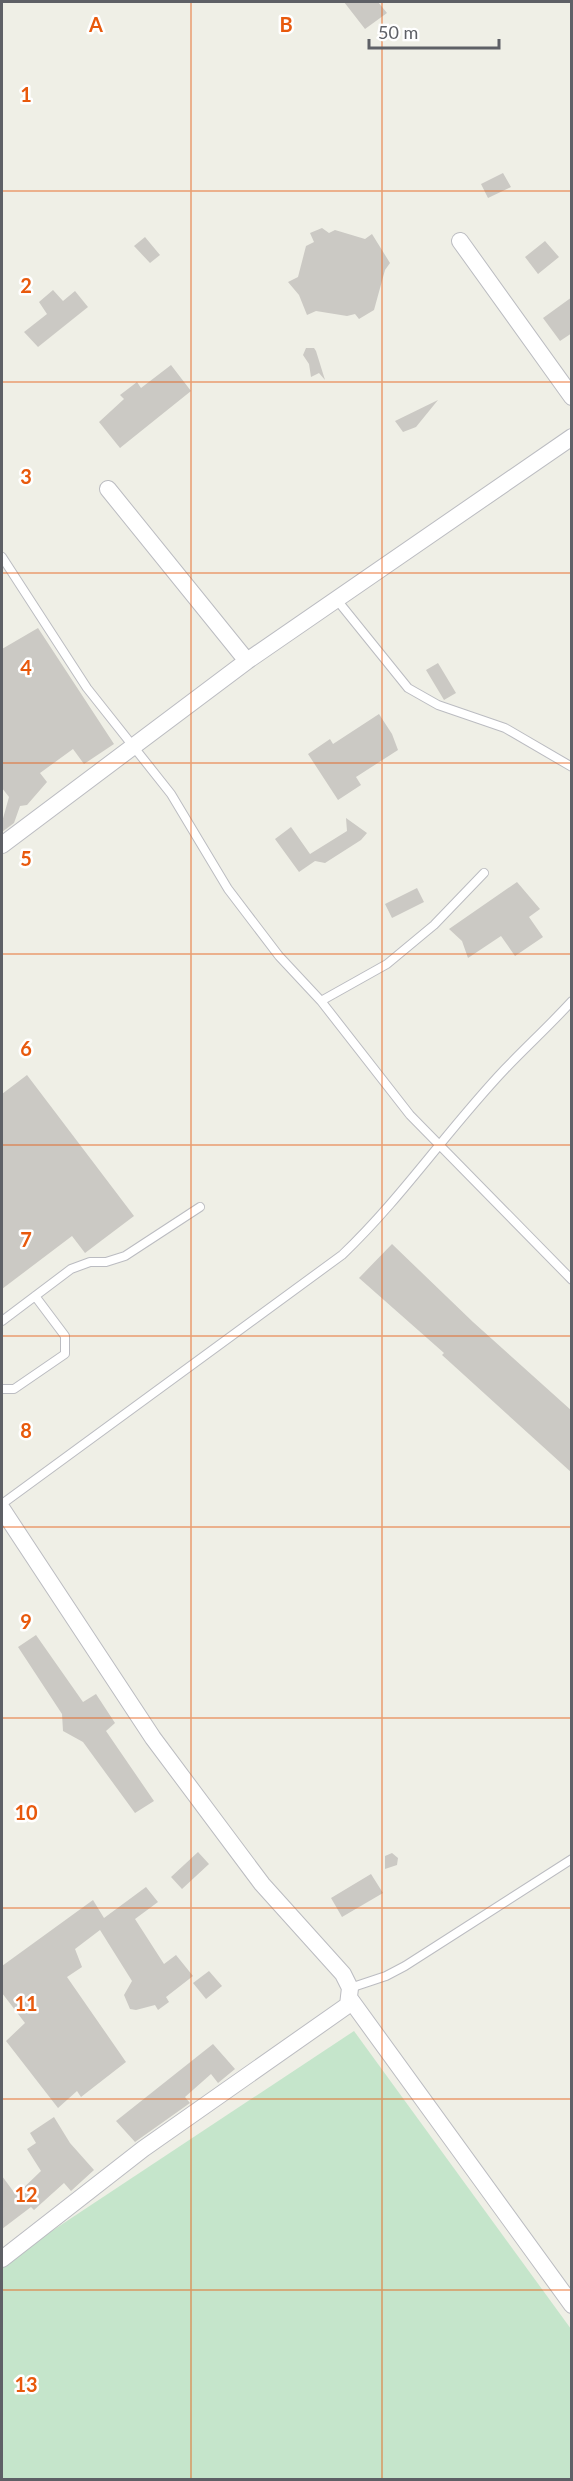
<svg xmlns="http://www.w3.org/2000/svg" width="573" height="2481" viewBox="0 0 573 2481" font-family="Lato,sans-serif">
<rect width="100%" height="100%" fill="#efefe6"/>
<path fill="#c5e5cb" d="M354 2031 571 2329V2479L2 2480V2264Z"/>
<path fill="#cbc9c4" d="M344 2H378L387 13 365 29Z
M503 173 511 187 488 198 481 184Z
M322 228 329 233 335 230 365 239 372 234 390 263 385 270 374 310 359 319 355 314 347 316 316 311 307 315 299 295 288 282 298 277 306 246 314 242 310 233Z
M145 237 160 255 150 263 134 246Z
M545 241 559 257 538 274 525 257Z
M53 290 63 301 75 291 88 307 38 347 24 332 47 314 39 302Z
M572 297V333L560 341 543 318Z
M306 348H314L316 351 325 380 319 373 311 377 309 364 303 355Z
M171 365 191 391 120 448 99 422 124 399 120 395 137 382 141 388Z
M438 400 416 427 403 432 395 421Z
M38 628 114 744 84 764 73 749 40 773 47 782 27 805 20 806 14 823 2 832V822L9 797 2 788V649Z
M438 663 456 693 444 700 426 670Z
M379 714 392 734 398 750 356 777 361 785 338 800 308 754 330 739 333 744Z
M346 818 367 833 361 840 325 863 315 861 299 872 275 839 291 827 310 854 347 831Z
M517 882 540 909 529 917 543 937 515 956 501 936 468 958 462 941 449 929Z
M417 888 424 902 392 918 385 904Z
M27 1075 134 1216 85 1253 72 1236 2 1289V1094Z
M392 1244 473 1322 572 1411V1473L442 1355 444 1353 359 1278Z
M36 1635 83 1702 96 1694 115 1723 106 1731 154 1801 135 1813 83 1742 63 1731 62 1714 18 1647Z
M198 1852 209 1864 182 1889 171 1877Z
M392 1853 398 1858 397 1865 385 1869V1856Z
M371 1874 383 1893 342 1917 331 1898Z
M146 1887 158 1902 135 1919 164 1964 176 1955 193 1976 166 1997 169 2002 158 2010 155 2005 136 2010 130 2009 124 1995 132 1981 100 1930 75 1949 82 1967 67 1977 126 2062 81 2097 77 2091 58 2108 6 2041 25 2023 2 1993V1966L93 1900 104 1918Z
M209 1971 222 1986 206 1999 193 1983Z
M213 2044 235 2069 218 2083 211 2074 185 2097 190 2103 135 2142 116 2121Z
M54 2117 70 2143 94 2170 71 2191 64 2183 34 2210 31 2207 2 2229V2176L16 2195 41 2171 27 2149 36 2143 30 2133Z"/>
<g fill="none" stroke-linecap="round" stroke-linejoin="round">
<defs>
<path id="service" d="M2 557 87 688 171 794 228 889 279 956 321 1001 410 1115 572 1280
M337 600 408 688 438 705 505 728 572 767
M321 1001 387 964 434 925 484 873
M2 1321 71 1269 90 1262H106L125 1256 200 1207
M2 1389H14L65 1354V1336L35 1296
M2 1504 342 1255C402 1198 448 1129 505 1069 527 1046 550 1025 572 1001
M350 1988 386 1976 405 1966 572 1859"/>
<path id="minor" d="M460 241 572 397
M108 489 247 661
M2 845 247 661 572 437
M2 1509 153 1738 262 1884 343 1974 350 1988 348 2005 143 2149 2 2259
M350 1999 572 2305"/>
</defs>
<use href="#service" stroke="#bbbcc1" stroke-width="10"/>
<use href="#minor" stroke="#bbbcc1" stroke-width="18"/>
<use href="#service" stroke="#fff" stroke-width="8"/>
<use href="#minor" stroke="#fff" stroke-width="16"/>
</g>
<path fill="none" stroke="#e8590c" stroke-width="1.5" stroke-opacity="0.55" d="M191 2V2480M382 2V2480M2 191H572M2 382H572M2 573H572M2 763H572M2 954H572M2 1145H572M2 1336H572M2 1527H572M2 1718H572M2 1908H572M2 2099H572M2 2290H572"/>
<g font-size="20" text-anchor="middle" font-weight="bold" fill="#e8590c" stroke="#fff" stroke-width="5" stroke-linejoin="round" paint-order="stroke">
<text x="96" y="32">A</text>
<text x="286" y="32">B</text>
<text x="26" y="102">1</text>
<text x="26" y="293">2</text>
<text x="26" y="484">3</text>
<text x="26" y="675">4</text>
<text x="26" y="866">5</text>
<text x="26" y="1056">6</text>
<text x="26" y="1247">7</text>
<text x="26" y="1438">8</text>
<text x="26" y="1629">9</text>
<text x="26" y="1820">10</text>
<text x="26" y="2011">11</text>
<text x="26" y="2202">12</text>
<text x="26" y="2392">13</text>
</g>
<rect width="573" height="2481" fill="none" stroke="#5e6066" stroke-width="6"/>
<path d="M369 39v9h130v-9" fill="none" stroke="#5e6066" stroke-width="3"/>
<text x="378" y="39" font-size="18" fill="#5e6066" stroke="#ffffff" stroke-width="4.5" paint-order="stroke">50 m</text>
</svg>
